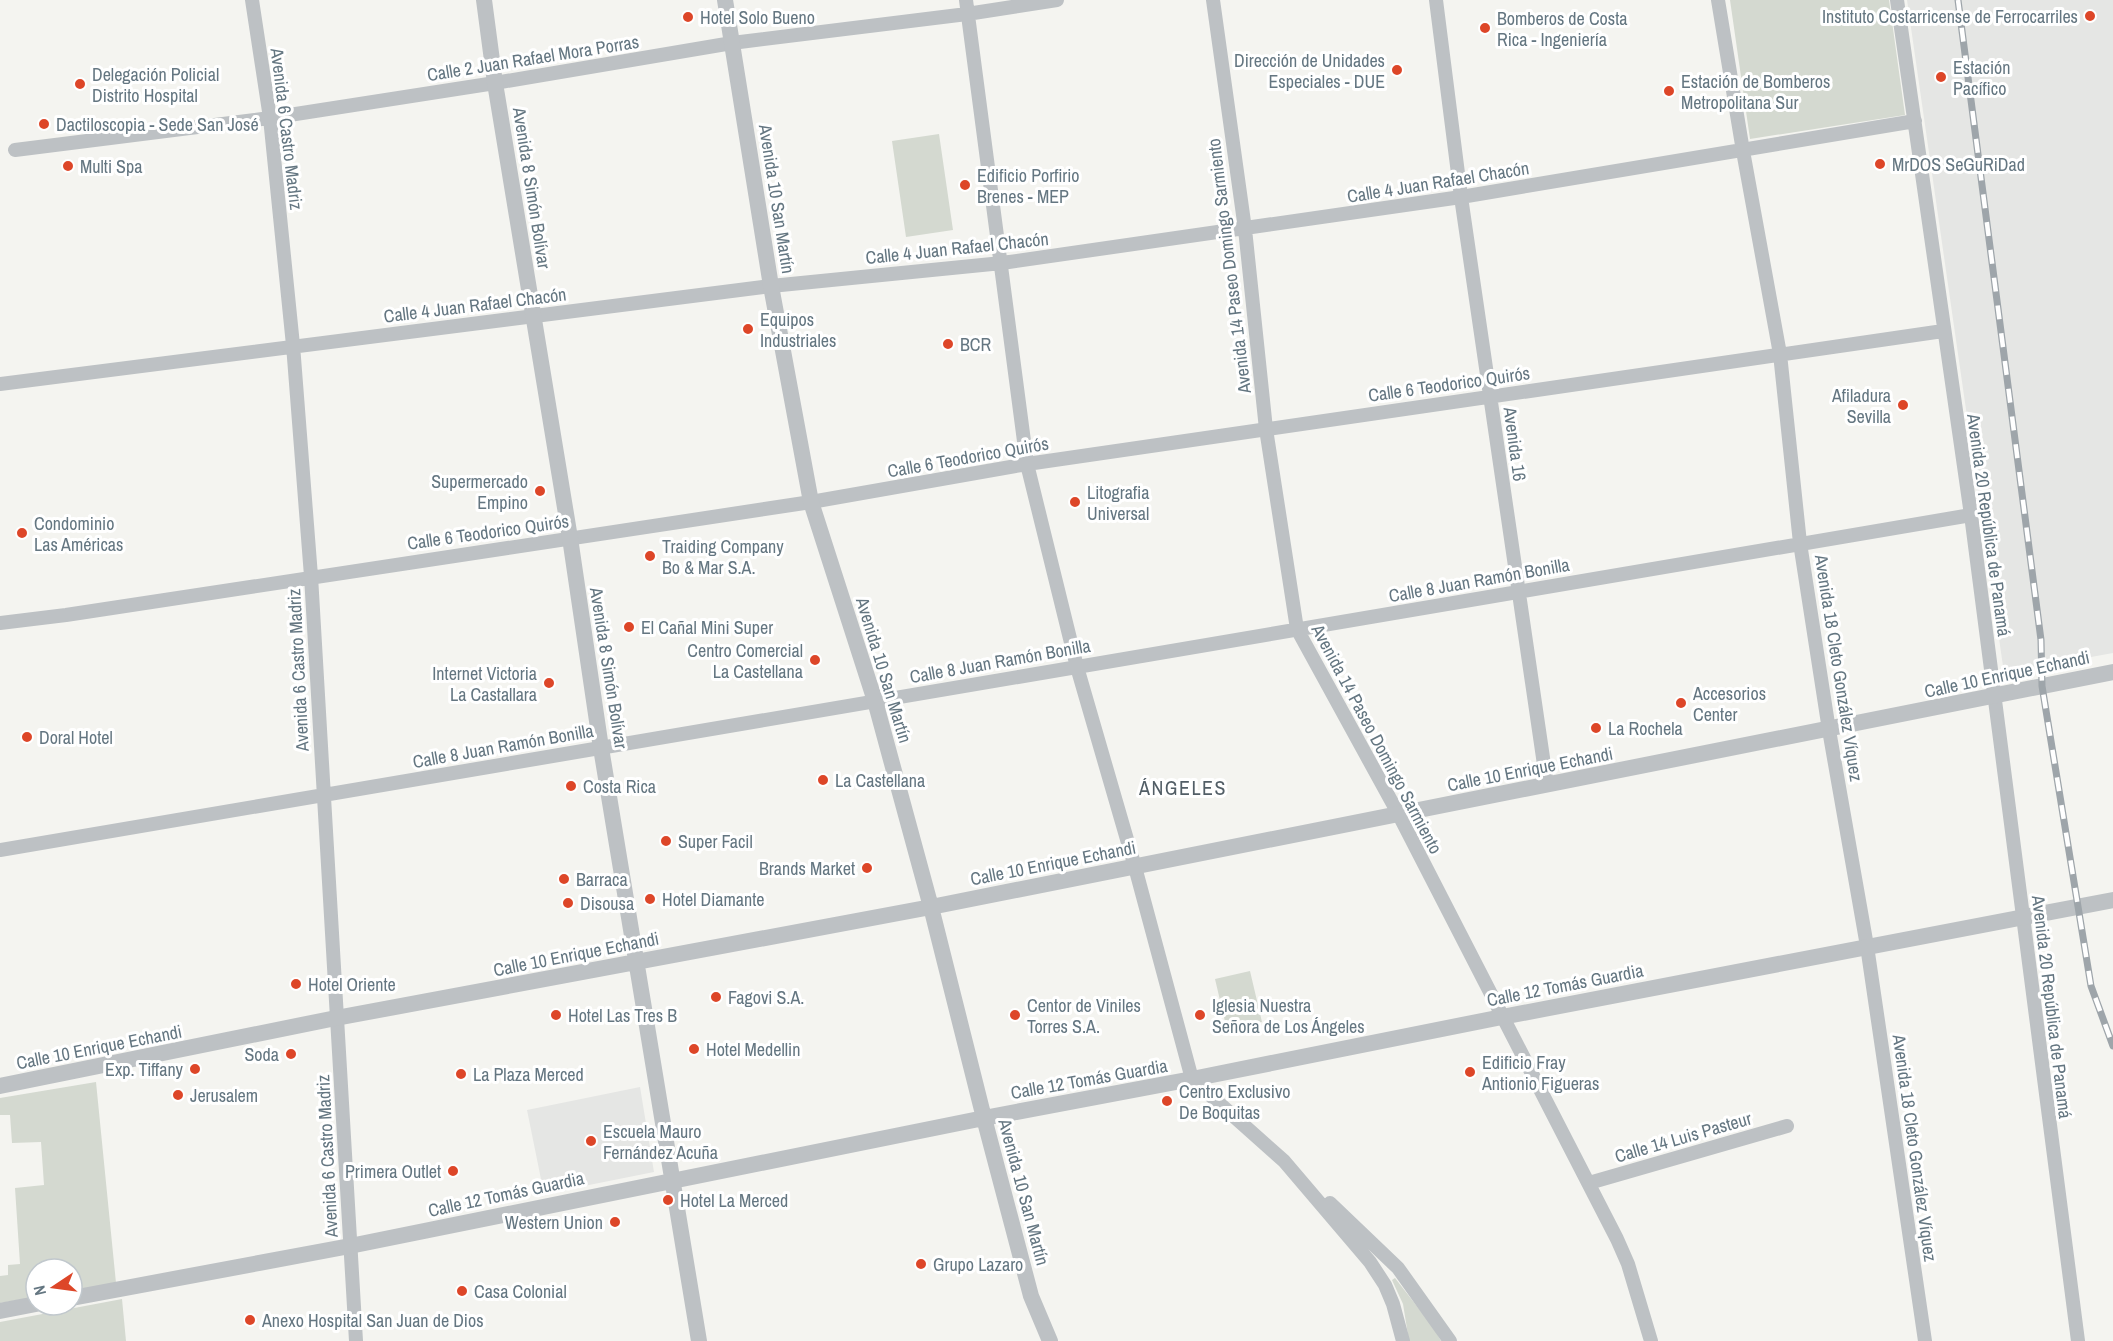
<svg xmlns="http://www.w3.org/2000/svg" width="2113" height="1341" viewBox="0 0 2113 1341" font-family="'Archivo Narrow',sans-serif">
<rect width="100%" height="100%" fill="#f4f4f0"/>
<path fill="#e5e6e4" d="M1907 0H2113V653L2004 673Z
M640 1087 654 1172 544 1194 527 1110Z"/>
<path fill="#d4d9d0" d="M1730 0H1889L1905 115 1750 139Z
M939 134 953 230 906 237 892 141Z
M1250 971 1262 1022 1227 1030 1215 979Z
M96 1082 116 1283 72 1291V1269H36V1297L0 1303V1276L8 1275V1265L20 1264 15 1188 44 1185 41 1142 12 1143 10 1115H0V1098Z
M1395 1278 1433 1327 1441 1341H1409L1403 1304 1392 1280Z
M122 1299 126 1341H0V1322Z"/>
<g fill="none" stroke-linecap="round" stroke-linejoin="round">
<path stroke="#bdc1c4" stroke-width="14" d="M252 0 270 118 293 345 311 576 356 1341
M966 0 1027 464 1077 667 1135 867 1192 1079 1284 1161 1370 1262 1385 1285 1393 1304 1403 1341
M1213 0 1245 229 1266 429 1297 629 1399 815 1617 1239 1628 1264 1651 1341
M1436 0 1461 197 1547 785
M1718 0 1743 151 1780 354 1800 543 1829 730 1867 946 1925 1341
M1897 0 1971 515 2078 1341
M15 150 270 118 495 83 732 43 967 14 1057 0
M0 384 771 286 1002 263 1461 197 1915 121
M0 623 66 615 811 502 1027 464 1943 331
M0 850 1971 515
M1589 1183 1787 1126
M1330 1203 1398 1268 1450 1341"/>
<path stroke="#bdc1c4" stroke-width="16" d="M484 0 495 83 570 538 601 748 699 1341
M725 0 771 286 811 502 875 701 931 907 984 1118 1031 1296 1050 1341
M0 1086 336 1018 931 907 2113 672
M72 1298 350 1246 984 1118 1192 1079 1502 1017 2113 900
M0 1311 36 1304"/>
<defs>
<path id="rail" d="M1958 0 2041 640 2042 686 2091 986 2113 1046"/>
</defs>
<use href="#rail" stroke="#9ea5aa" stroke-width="7"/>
<use href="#rail" stroke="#fff" stroke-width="4.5" stroke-dasharray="14" stroke-linecap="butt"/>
</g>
<g fill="#dd4628" stroke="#fff" stroke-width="2">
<circle cx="2090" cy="16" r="6"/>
<circle cx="688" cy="17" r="6"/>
<circle cx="1485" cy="28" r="6"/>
<circle cx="1397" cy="70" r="6"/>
<circle cx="1941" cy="77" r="6"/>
<circle cx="80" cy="84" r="6"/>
<circle cx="1669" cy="91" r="6"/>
<circle cx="44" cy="124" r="6"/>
<circle cx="1880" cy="164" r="6"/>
<circle cx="68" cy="166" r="6"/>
<circle cx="965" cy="185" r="6"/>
<circle cx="748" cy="329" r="6"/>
<circle cx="948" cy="344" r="6"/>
<circle cx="1903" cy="405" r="6"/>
<circle cx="540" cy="491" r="6"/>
<circle cx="1075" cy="502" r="6"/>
<circle cx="22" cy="533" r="6"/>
<circle cx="650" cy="556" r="6"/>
<circle cx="629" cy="627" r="6"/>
<circle cx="815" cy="660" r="6"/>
<circle cx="549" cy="683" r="6"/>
<circle cx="1681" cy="703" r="6"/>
<circle cx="1596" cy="728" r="6"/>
<circle cx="27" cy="737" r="6"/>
<circle cx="823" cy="780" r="6"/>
<circle cx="571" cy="786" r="6"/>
<circle cx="666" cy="841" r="6"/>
<circle cx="867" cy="868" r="6"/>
<circle cx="564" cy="879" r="6"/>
<circle cx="650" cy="899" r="6"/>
<circle cx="568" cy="903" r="6"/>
<circle cx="296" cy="984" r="6"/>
<circle cx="716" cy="997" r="6"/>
<circle cx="556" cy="1015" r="6"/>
<circle cx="1015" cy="1015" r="6"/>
<circle cx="1200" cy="1015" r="6"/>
<circle cx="694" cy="1049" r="6"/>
<circle cx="291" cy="1054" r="6"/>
<circle cx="195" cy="1069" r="6"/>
<circle cx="1470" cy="1072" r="6"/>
<circle cx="461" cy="1074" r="6"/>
<circle cx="178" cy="1095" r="6"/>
<circle cx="1167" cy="1101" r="6"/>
<circle cx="591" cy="1141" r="6"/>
<circle cx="453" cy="1171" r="6"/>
<circle cx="668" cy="1200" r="6"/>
<circle cx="615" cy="1222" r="6"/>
<circle cx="921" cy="1264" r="6"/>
<circle cx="462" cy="1291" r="6"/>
<circle cx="250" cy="1320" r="6"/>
</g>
<g text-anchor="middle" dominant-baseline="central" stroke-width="6" stroke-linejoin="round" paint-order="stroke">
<g font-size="18" fill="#647681" stroke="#fff" text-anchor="start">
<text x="2078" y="16" text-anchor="end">Instituto Costarricense de Ferrocarriles</text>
<text x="700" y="17">Hotel Solo Bueno</text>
<text x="1497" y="18">Bomberos de Costa<tspan x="1497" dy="21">Rica - Ingeniería</tspan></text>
<text x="1385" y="60" text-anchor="end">Dirección de Unidades<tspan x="1385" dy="21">Especiales - DUE</tspan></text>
<text x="1953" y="67">Estación<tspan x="1953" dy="21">Pacífico</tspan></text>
<text x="92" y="74">Delegación Policial<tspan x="92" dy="21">Distrito Hospital</tspan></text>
<text x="1681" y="81">Estación de Bomberos<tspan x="1681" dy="21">Metropolitana Sur</tspan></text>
<text x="56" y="124">Dactiloscopia - Sede San José</text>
<text x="1892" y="164">MrDOS SeGuRiDad</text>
<text x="80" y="166">Multi Spa</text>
<text x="977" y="175">Edificio Porfirio<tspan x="977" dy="21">Brenes - MEP</tspan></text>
<text x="760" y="319">Equipos<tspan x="760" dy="21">Industriales</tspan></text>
<text x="960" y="344">BCR</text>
<text x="1891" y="395" text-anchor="end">Afiladura<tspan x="1891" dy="21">Sevilla</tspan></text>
<text x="528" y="481" text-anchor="end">Supermercado<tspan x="528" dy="21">Empino</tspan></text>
<text x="1087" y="492">Litografia<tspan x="1087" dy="21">Universal</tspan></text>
<text x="34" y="523">Condominio<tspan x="34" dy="21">Las Américas</tspan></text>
<text x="662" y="546">Traiding Company<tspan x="662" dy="21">Bo &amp; Mar S.A.</tspan></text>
<text x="641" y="627">El Cañal Mini Super</text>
<text x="803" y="650" text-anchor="end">Centro Comercial<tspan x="803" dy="21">La Castellana</tspan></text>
<text x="537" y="673" text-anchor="end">Internet Victoria<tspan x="537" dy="21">La Castallara</tspan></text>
<text x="1693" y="693">Accesorios<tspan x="1693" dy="21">Center</tspan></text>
<text x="1608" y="728">La Rochela</text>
<text x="39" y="737">Doral Hotel</text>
<text x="835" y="780">La Castellana</text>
<text x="583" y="786">Costa Rica</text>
<text x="678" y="841">Super Facil</text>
<text x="855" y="868" text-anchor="end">Brands Market</text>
<text x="576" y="879">Barraca</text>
<text x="662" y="899">Hotel Diamante</text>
<text x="580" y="903">Disousa</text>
<text x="308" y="984">Hotel Oriente</text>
<text x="728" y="997">Fagovi S.A.</text>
<text x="1027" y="1005">Centor de Viniles<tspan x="1027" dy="21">Torres S.A.</tspan></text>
<text x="1212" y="1005">Iglesia Nuestra<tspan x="1212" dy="21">Señora de Los Ángeles</tspan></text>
<text x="568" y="1015">Hotel Las Tres B</text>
<text x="706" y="1049">Hotel Medellin</text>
<text x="279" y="1054" text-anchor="end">Soda</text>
<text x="1482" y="1062">Edificio Fray<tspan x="1482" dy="21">Antionio Figueras</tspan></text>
<text x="183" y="1069" text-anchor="end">Exp. Tiffany</text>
<text x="473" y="1074">La Plaza Merced</text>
<text x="1179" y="1091">Centro Exclusivo<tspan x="1179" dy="21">De Boquitas</tspan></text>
<text x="190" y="1095">Jerusalem</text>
<text x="603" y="1131">Escuela Mauro<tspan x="603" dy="21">Fernández Acuña</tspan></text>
<text x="441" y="1171" text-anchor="end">Primera Outlet</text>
<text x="680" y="1200">Hotel La Merced</text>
<text x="603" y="1222" text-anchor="end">Western Union</text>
<text x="933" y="1264">Grupo Lazaro</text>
<text x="474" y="1291">Casa Colonial</text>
<text x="262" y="1320">Anexo Hospital San Juan de Dios</text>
</g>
<g font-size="18" fill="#647681" stroke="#fff">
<text transform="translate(533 58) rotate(-9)">Calle 2 Juan Rafael Mora Porras</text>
<text transform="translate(287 129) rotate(83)">Avenida 6 Castro Madriz</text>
<text transform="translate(1438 182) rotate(-9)">Calle 4 Juan Rafael Chacón</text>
<text transform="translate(532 188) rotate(81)">Avenida 8 Simón Bolívar</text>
<text transform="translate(777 199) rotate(81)">Avenida 10 San Martín</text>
<text transform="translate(957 248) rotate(-6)">Calle 4 Juan Rafael Chacón</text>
<text transform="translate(1229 266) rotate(-97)">Avenida 14 Paseo Domingo Sarmiento</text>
<text transform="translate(475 305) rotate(-7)">Calle 4 Juan Rafael Chacón</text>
<text transform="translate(1449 384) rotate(-8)">Calle 6 Teodorico Quirós</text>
<text transform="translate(1515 444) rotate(82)">Avenida 16</text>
<text transform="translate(968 457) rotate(-10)">Calle 6 Teodorico Quirós</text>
<text transform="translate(1989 525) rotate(82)">Avenida 20 República de Panamá</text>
<text transform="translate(488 532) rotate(-8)">Calle 6 Teodorico Quirós</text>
<text transform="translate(1479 580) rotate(-10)">Calle 8 Juan Ramón Bonilla</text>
<text transform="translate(1000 661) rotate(-10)">Calle 8 Juan Ramón Bonilla</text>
<text transform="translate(609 668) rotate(81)">Avenida 8 Simón Bolívar</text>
<text transform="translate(1839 668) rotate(81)">Avenida 18 Cleto González Víquez</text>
<text transform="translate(298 670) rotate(-93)">Avenida 6 Castro Madriz</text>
<text transform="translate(884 670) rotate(73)">Avenida 10 San Martín</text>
<text transform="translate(2007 674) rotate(-12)">Calle 10 Enrique Echandi</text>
<text transform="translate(1377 739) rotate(62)">Avenida 14 Paseo Domingo Sarmiento</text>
<text transform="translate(503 746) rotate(-10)">Calle 8 Juan Ramón Bonilla</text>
<text transform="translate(1530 769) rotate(-11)">Calle 10 Enrique Echandi</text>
<text transform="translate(1053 863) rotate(-11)">Calle 10 Enrique Echandi</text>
<text transform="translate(576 954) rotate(-11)">Calle 10 Enrique Echandi</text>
<text transform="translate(1565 985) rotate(-11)">Calle 12 Tomás Guardia</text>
<text transform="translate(2052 1007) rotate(83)">Avenida 20 República de Panamá</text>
<text transform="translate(99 1047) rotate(-11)">Calle 10 Enrique Echandi</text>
<text transform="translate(1089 1079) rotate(-10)">Calle 12 Tomás Guardia</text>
<text transform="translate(1683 1137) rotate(-16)">Calle 14 Luis Pasteur</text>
<text transform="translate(1915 1148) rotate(82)">Avenida 18 Cleto González Víquez</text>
<text transform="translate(327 1156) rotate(-93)">Avenida 6 Castro Madriz</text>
<text transform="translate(1024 1192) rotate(75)">Avenida 10 San Martín</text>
<text transform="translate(506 1194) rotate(-12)">Calle 12 Tomás Guardia</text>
</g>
<g font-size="20" letter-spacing="1.5" fill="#525e66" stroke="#fff">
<text x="1183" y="787">ÁNGELES</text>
</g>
</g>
<g transform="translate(54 1287) rotate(257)"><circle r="28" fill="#ffffff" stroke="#c1c8cd" stroke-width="1.5"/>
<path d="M0-4.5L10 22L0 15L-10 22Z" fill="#dd4628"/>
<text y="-9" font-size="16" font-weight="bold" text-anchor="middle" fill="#647681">N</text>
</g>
</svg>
